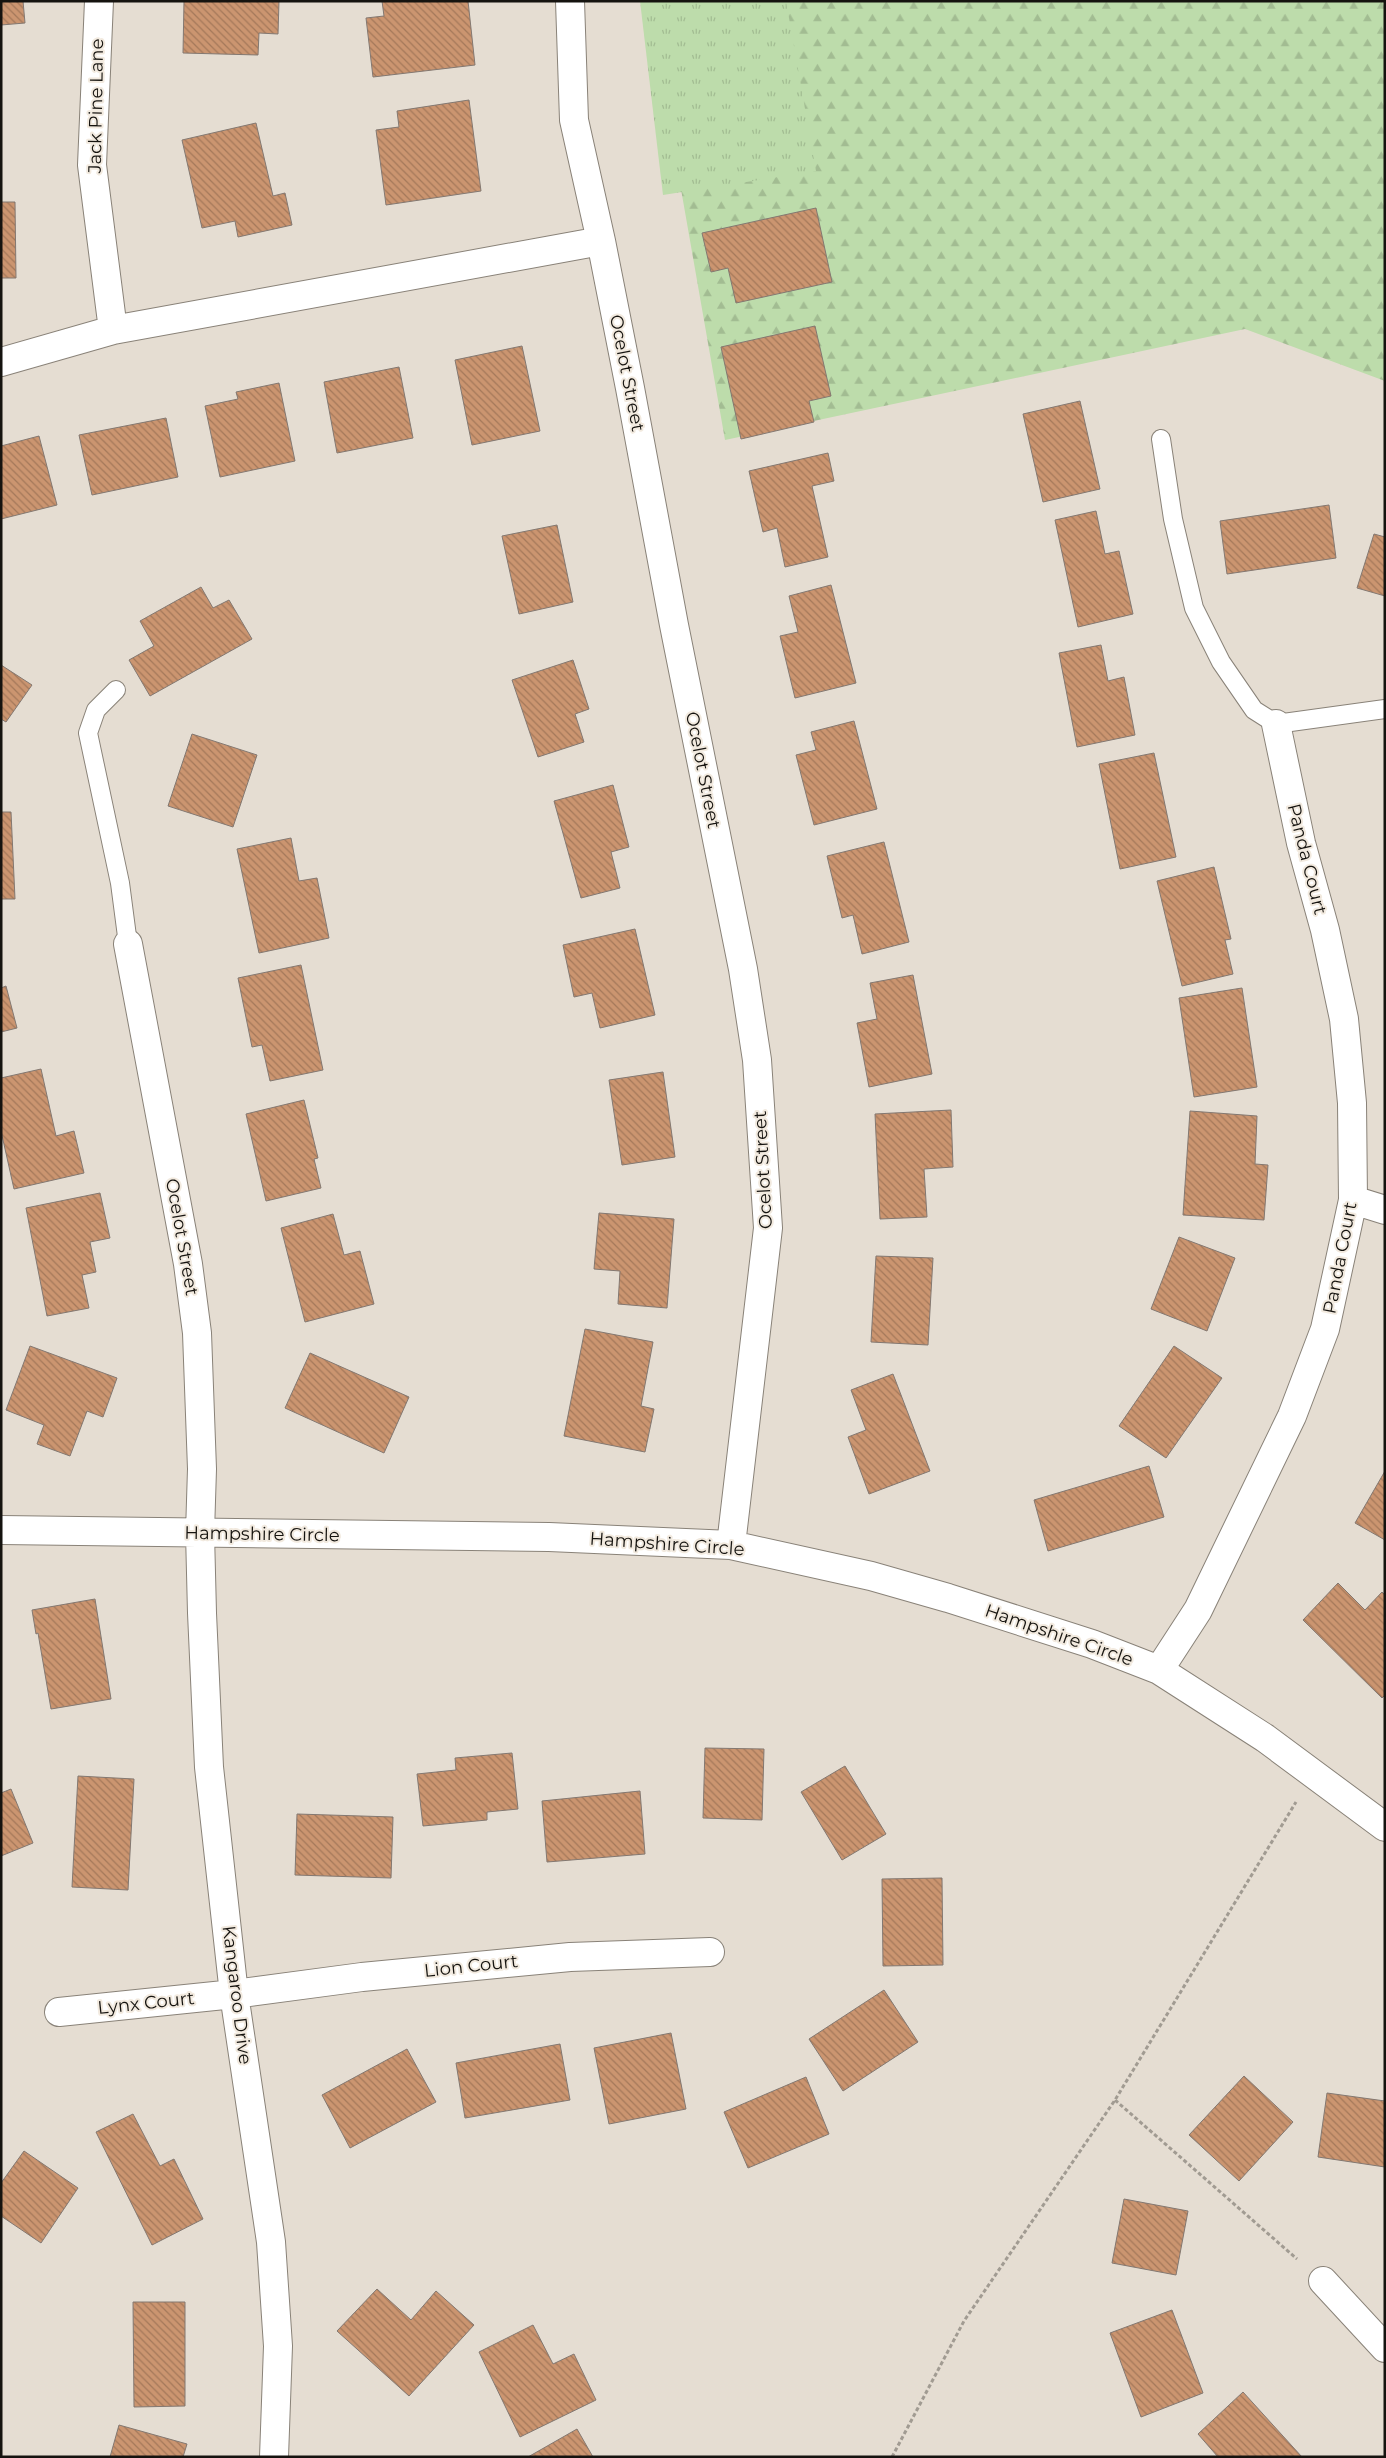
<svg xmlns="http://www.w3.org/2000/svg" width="1386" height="2458" viewBox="0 0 1386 2458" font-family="Montserrat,sans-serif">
<defs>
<pattern id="forest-firs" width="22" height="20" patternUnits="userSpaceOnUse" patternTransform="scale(1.25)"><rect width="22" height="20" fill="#bddcab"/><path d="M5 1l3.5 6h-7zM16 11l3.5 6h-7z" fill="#a2bc92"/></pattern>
<pattern id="park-tufts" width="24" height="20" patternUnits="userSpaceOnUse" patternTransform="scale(1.25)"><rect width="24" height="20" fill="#bddcab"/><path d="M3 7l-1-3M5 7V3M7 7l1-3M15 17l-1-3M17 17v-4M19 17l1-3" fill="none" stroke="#a2bc92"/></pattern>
<pattern id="building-back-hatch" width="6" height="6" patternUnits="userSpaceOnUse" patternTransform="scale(1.25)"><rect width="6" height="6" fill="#cb9570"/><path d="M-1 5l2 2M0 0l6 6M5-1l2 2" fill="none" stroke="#a4785a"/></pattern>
</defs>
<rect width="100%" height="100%" fill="#e5ddd2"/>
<path fill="url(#forest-firs)" d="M648 1H1385V381L1245 329 725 440Z"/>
<path fill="url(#park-tufts)" d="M640 1H786L816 171 663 195Z"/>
<path fill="url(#building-back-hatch)" stroke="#837871" d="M1 1H23L25 23 1 25Z
M184 1H279L278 34 259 33 258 55 183 53Z
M382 1H468L475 65 373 77 366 18 384 16Z
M469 100 481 191 386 205 376 130 399 127 397 111Z
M256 123 273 196 285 193 292 225 238 237 235 221 202 228 182 140Z
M1 202H15L16 278H1Z
M816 208 832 282 736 303 728 268 711 272 702 233Z
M815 326 831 396 809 401 814 422 741 439 721 347Z
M522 346 540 431 472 445 455 360Z
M399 367 413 438 337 453 324 382Z
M279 383 295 461 220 477 205 406 238 399 236 392Z
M1080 401 1100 489 1043 502 1023 414Z
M166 418 178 477 92 495 79 435Z
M39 436 57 505 1 519V446Z
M828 453 834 481 812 486 828 557 785 567 777 528 763 532 749 471Z
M1329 505 1336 558 1227 574 1220 521Z
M1096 511 1105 554 1119 551 1133 614 1078 627 1055 520Z
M557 525 573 602 519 614 502 536Z
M1374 534 1385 537V596L1357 588Z
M831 585 856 683 795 698 780 636 798 632 789 596Z
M201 587 213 608 229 600 252 639 150 696 129 660 154 646 140 621Z
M1101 645 1108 681 1124 677 1135 735 1077 747 1059 653Z
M573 660 589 709 575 714 584 742 538 757 512 680Z
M1 665 32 685 6 722 1 719Z
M854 721 877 809 814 825 796 755 816 750 811 732Z
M192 734 257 755 233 827 168 806Z
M1154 753 1176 857 1120 869 1099 764Z
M613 785 629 847 611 852 620 888 581 898 554 801Z
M1 812H11L15 899H1Z
M291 838 299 881 317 878 329 938 259 953 237 849Z
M884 842 909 942 862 954 853 915 842 918 827 856Z
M1214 867 1231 939 1225 940 1233 974 1182 986 1157 881Z
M635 929 655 1015 600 1028 592 993 574 997 563 945Z
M301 965 323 1070 270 1081 262 1045 252 1047 238 978Z
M913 975 932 1074 869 1087 857 1023 877 1019 870 983Z
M6 986 17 1028 1 1032V988Z
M1242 988 1257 1087 1194 1097 1179 998Z
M41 1069 56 1136 74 1131 84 1173 14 1189 1 1131V1078Z
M663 1072 675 1157 622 1165 609 1080Z
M304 1100 318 1158 314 1159 321 1188 266 1201 246 1114Z
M951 1110 953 1167 924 1169 927 1217 880 1219 875 1114Z
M1190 1111 1257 1116 1255 1164 1268 1165 1264 1220 1183 1215Z
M100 1193 110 1238 90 1242 96 1272 82 1275 89 1308 47 1316 26 1208Z
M599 1213 674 1219 667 1308 618 1304 620 1271 594 1269Z
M333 1214 344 1255 360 1251 374 1304 305 1322 281 1228Z
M1179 1237 1235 1258 1207 1331 1151 1309Z
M876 1256 933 1258 928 1345 871 1342Z
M585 1329 653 1342 641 1406 654 1409 645 1452 564 1436Z
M30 1346 117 1378 103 1417 87 1411 70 1456 37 1444 44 1425 6 1410Z
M1174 1346 1222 1378 1166 1458 1119 1426Z
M310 1353 409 1397 384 1453 285 1408Z
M893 1374 930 1471 869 1494 848 1437 866 1430 851 1390Z
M1149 1466 1164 1517 1048 1551 1034 1500Z
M1385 1471V1540L1355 1523Z
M1338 1583 1365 1610 1382 1592 1385 1595V1695L1382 1698 1303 1620Z
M95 1599 111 1699 51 1709 38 1633 36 1634 32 1610Z
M705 1748 764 1749 762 1820 703 1818Z
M512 1753 518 1809 487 1812V1820L423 1826 417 1774 456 1770 455 1758Z
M845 1766 886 1834 842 1860 801 1792Z
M78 1776 134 1779 128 1890 72 1887Z
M11 1789 33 1843 1 1856V1793Z
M640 1791 645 1854 547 1862 542 1801Z
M297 1814 393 1817 391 1878 295 1875Z
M942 1878 943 1965 883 1966 882 1879Z
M884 1990 918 2042 843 2091 809 2039Z
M671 2033 686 2109 609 2124 594 2048Z
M560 2044 570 2100 465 2118 456 2063Z
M407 2049 436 2102 350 2148 322 2095Z
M1244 2076 1293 2122 1239 2181 1189 2135Z
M806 2077 829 2134 748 2168 724 2112Z
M1327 2093 1385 2101V2167L1318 2157Z
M133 2114 160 2166 174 2159 203 2219 152 2245 96 2132Z
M24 2151 78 2188 41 2243 1 2216V2183Z
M1124 2199 1188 2211 1176 2275 1112 2263Z
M377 2289 411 2320 436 2291 474 2325 409 2396 337 2331Z
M133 2302H185V2406L134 2407Z
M1172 2310 1203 2393 1141 2417 1110 2333Z
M533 2325 553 2364 574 2354 596 2400 520 2437 479 2352Z
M1243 2392 1302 2457H1218L1198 2434Z
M119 2425 187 2444 183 2457H110Z
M577 2429 593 2457H528Z"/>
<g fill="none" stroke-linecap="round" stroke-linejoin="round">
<defs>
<path id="service" d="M1161 439 1173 519 1194 608 1221 662 1254 710 1276 724 1385 709
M116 690 96 710 88 733 120 883 128 944"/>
<path id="minor" d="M99 1 92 165 113 330
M570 1 574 120 601 241 630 388 674 625 743 969 757 1060 768 1228 731 1545
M1 362 113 330 601 241
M128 944 188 1264 197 1333 202 1469 200 1533 202 1613 209 1767 234 1994 271 2242 278 2346 274 2457
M1353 1200 1385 1210
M1 1530 549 1537 731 1545 871 1576 948 1598 1092 1644 1159 1670 1265 1738 1385 1827
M1159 1670 1198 1610 1292 1416 1325 1329 1353 1200 1352 1103 1344 1019 1325 930 1301 843 1276 724
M59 2012 234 1994 362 1977 570 1957 710 1952
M1323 2281 1385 2348"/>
</defs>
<use href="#service" stroke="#898278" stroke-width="20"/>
<use href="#minor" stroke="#898278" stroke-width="30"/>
<path stroke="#a19b92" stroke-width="3" stroke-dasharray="4 2.5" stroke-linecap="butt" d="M1115 2100 1297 2259
M892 2457 964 2321 1115 2100 1296 1802"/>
<use href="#service" stroke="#fff" stroke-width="18"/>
<use href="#minor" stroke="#fff" stroke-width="28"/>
</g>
<g text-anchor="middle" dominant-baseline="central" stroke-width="4" stroke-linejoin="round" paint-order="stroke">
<g font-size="18" fill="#15130f" stroke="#f2eadf">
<text transform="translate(96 106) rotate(-89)">Jack Pine Lane</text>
<text transform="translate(627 373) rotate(79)">Ocelot Street</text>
<text transform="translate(703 770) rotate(79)">Ocelot Street</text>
<text transform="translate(1307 859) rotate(76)">Panda Court</text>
<text transform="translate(763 1170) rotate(-93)">Ocelot Street</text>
<text transform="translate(182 1237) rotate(80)">Ocelot Street</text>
<text transform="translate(1340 1258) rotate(-79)">Panda Court</text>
<text transform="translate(262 1534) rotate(1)">Hampshire Circle</text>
<text transform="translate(667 1544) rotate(4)">Hampshire Circle</text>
<text transform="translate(1059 1635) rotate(19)">Hampshire Circle</text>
<text transform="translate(471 1966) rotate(-6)">Lion Court</text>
<text transform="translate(237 1995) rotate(83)">Kangaroo Drive</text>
<text transform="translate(146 2003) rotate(-6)">Lynx Court</text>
</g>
</g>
<rect width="1386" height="2458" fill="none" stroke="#15130f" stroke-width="5"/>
</svg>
